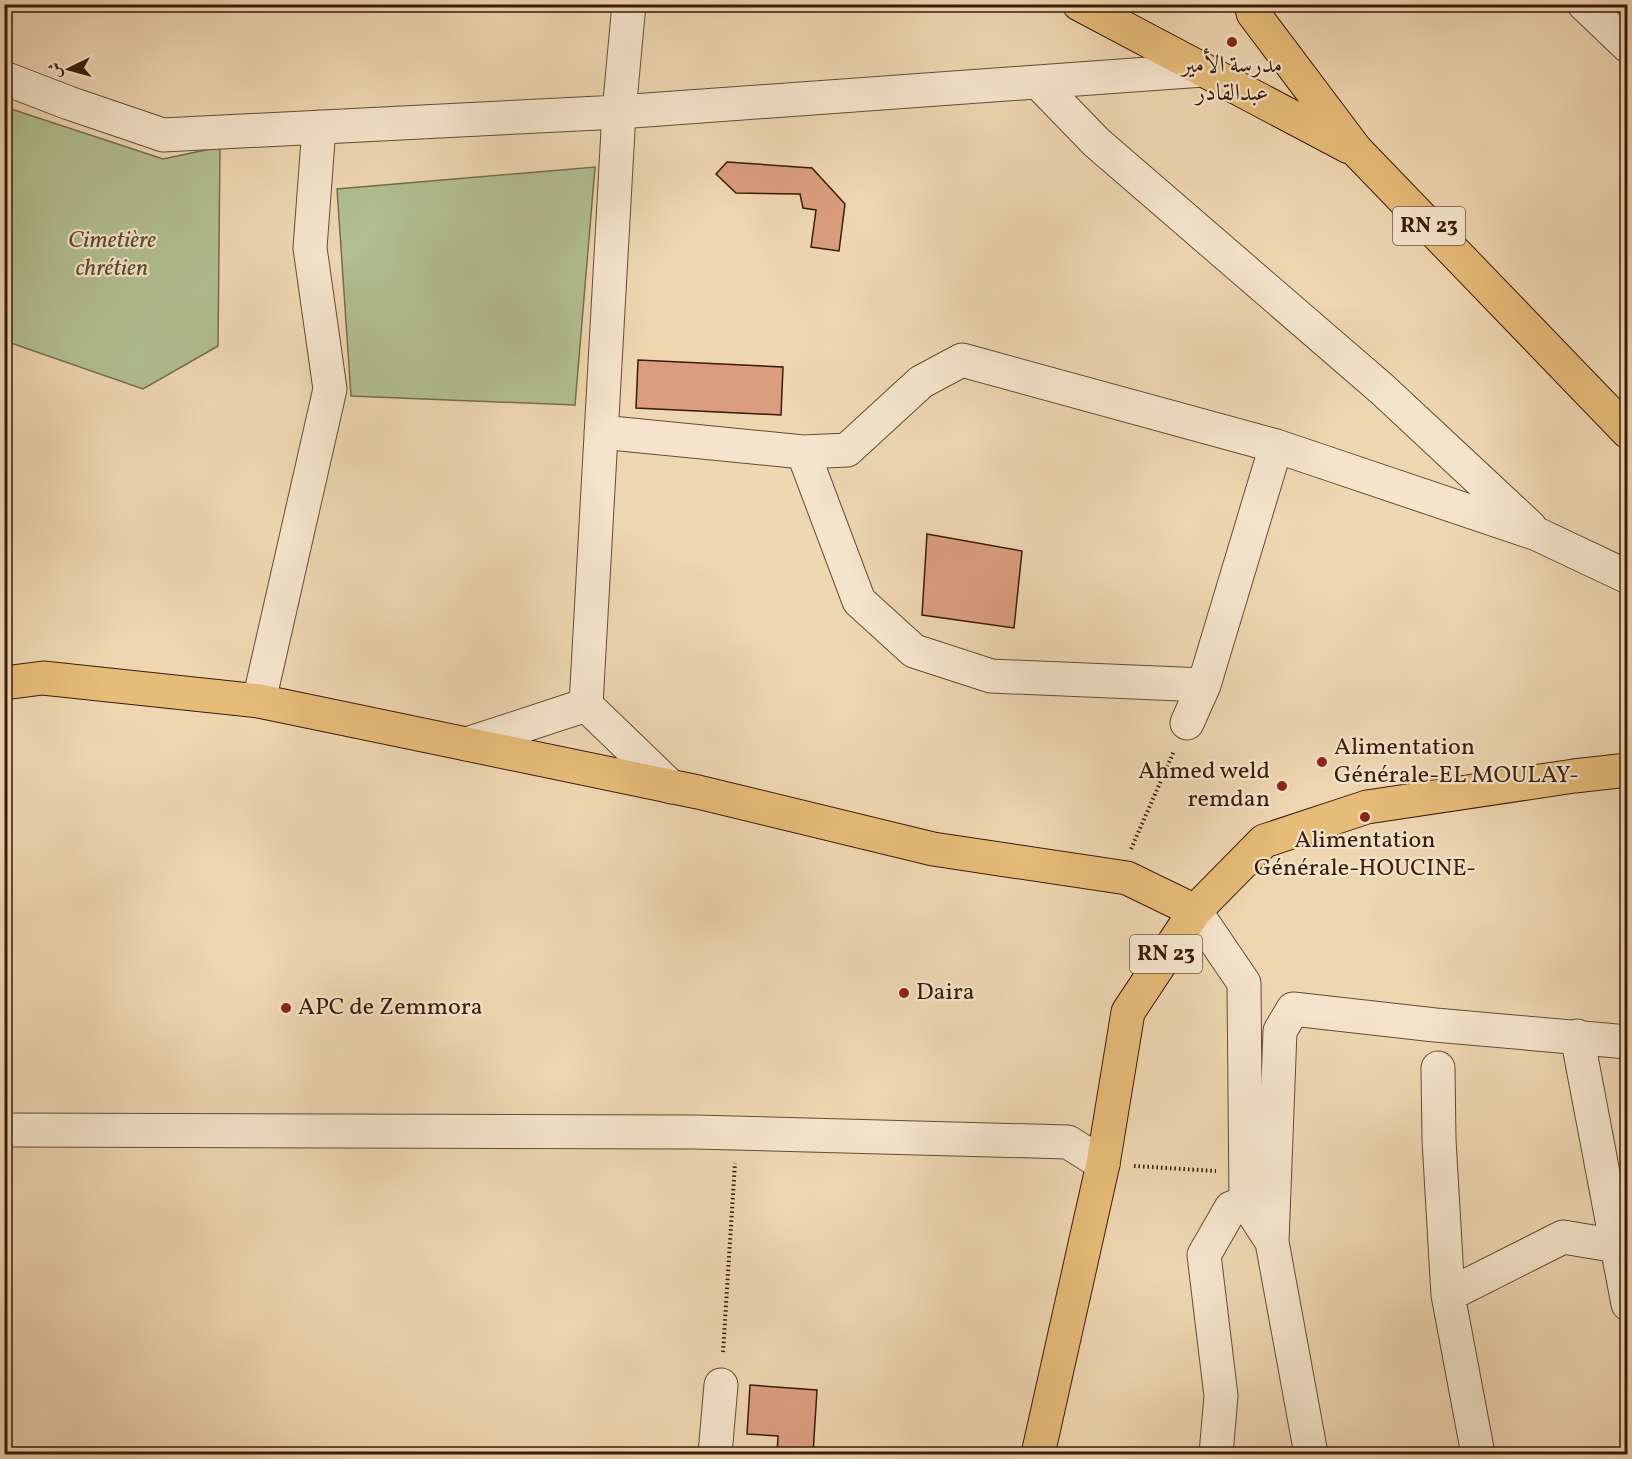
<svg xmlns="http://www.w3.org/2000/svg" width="1632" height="1459" viewBox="0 0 1632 1459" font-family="Vollkorn,Amiri,serif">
<rect width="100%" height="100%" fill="#eed6b1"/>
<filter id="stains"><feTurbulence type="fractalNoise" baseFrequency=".00333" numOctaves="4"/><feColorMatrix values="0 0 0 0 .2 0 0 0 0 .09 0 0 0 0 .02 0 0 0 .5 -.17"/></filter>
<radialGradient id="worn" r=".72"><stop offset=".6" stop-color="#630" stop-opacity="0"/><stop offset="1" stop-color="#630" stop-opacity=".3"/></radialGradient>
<path fill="#b2bf91" stroke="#766d4c" stroke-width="1.5" d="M5 107 163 159 220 147 218 346 143 389 5 341Z
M595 167 575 405 351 396 337 189Z"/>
<path fill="#da9d7f" stroke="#3a1b07" stroke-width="1.5" d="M760 4H775L772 11Z
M727 162 812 168 845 204 839 251 811 247 816 210 803 208 800 194 736 193 716 174Z
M638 360 783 367 781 415 636 408Z
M927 534 1022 551 1014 628 922 615Z
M750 1385 817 1390 813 1454H777L778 1436 747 1434Z"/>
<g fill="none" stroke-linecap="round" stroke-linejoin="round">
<defs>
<path id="minor" d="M1584 4 1628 46
M4 78 69 103 163 135 619 112 629 4
M1038 82 1096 142 1382 389 1530 527
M601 432 803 452 847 450 921 382 962 360 1276 446 1537 534 1628 577
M803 452 859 601 914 651 991 676 1204 685
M259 701 330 389 310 248 319 127
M586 705 619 112 1203 70
M1187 723 1204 685 1276 446
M467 744 586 705 671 787
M1195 911 1244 983 1246 1202 1272 1242 1311 1454
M1577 1036 1628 1304
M1438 1068 1439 1140 1448 1295 1478 1454
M4 1130 695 1132 1068 1142 1103 1164
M1272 1242 1280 1031 1293 1009 1435 1025 1628 1042
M1448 1295 1563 1237 1617 1246H1628
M715 1454 721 1385
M1216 1454 1221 1396 1204 1255 1231 1208 1246 1202"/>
<path id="major" d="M1079 4 1349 147
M1251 4 1253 13 1356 150 1628 432
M4 683 43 678 259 701 698 792 933 849 1127 878 1195 911
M1038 1454 1103 1164 1128 1012 1195 911 1264 841 1367 807 1574 776 1628 770"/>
</defs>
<use href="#minor" stroke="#674a32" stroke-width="35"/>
<use href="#major" stroke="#3a1b07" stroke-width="35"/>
<path stroke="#3a1b07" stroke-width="4" stroke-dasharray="1.5 3" stroke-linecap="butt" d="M1131 849 1174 751
M1134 1166 1216 1171
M723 1352 735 1163"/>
<use href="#minor" stroke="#f4e4cc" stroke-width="33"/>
<use href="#major" stroke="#e7bb78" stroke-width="33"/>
</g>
<g fill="#8f2418" stroke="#f4e4cc" stroke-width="2">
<circle cx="1232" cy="42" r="6"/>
<circle cx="1322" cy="762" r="6"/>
<circle cx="1282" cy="786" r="6"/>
<circle cx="1365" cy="817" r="6"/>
<circle cx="904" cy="993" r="6"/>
<circle cx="286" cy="1008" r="6"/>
</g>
<g text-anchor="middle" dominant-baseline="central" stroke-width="4.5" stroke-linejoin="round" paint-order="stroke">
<g fill="#f4e4cc" stroke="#725742" stroke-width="1.5">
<rect x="1393" y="207" width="72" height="38" rx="4.5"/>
<rect x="1130" y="935" width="72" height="38" rx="4.5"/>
</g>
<g font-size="22" font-weight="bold" fill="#3a1b07">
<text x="1429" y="226">RN 23</text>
<text x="1166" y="954">RN 23</text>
</g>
<g font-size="24" fill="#3a1b07" stroke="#f4e4cc" text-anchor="start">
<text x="1232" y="66" text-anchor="middle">مدرسة الأمير<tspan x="1232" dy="28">عبدالقادر</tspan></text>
<text x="1334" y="748">Alimentation<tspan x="1334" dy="28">Générale-EL MOULAY-</tspan></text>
<text x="1270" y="772" text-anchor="end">Ahmed weld<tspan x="1270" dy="28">remdan</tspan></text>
<text x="1365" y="841" text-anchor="middle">Alimentation<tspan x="1365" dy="28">Générale-HOUCINE-</tspan></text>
<text x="916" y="993">Daira</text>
<text x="298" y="1008">APC de Zemmora</text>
</g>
<g font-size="24" font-style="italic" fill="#5e4c30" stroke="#f4e4cc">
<text x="112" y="241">Cimetière<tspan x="112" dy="28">chrétien</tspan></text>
</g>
</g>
<rect width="1632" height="1459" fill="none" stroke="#eed6b1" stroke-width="24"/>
<rect x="6" y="6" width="1620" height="1447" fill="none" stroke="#3a1b07" stroke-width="3"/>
<rect x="12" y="12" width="1608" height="1435" fill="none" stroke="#3a1b07" stroke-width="1.5"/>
<g transform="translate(69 69) rotate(265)" stroke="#f4e4cc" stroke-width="4.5" paint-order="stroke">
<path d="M0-4.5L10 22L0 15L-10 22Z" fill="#3a1b07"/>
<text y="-9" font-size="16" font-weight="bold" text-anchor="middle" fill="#3a1b07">ش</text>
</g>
<rect width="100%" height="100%" filter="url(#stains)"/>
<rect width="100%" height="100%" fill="url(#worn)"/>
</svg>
